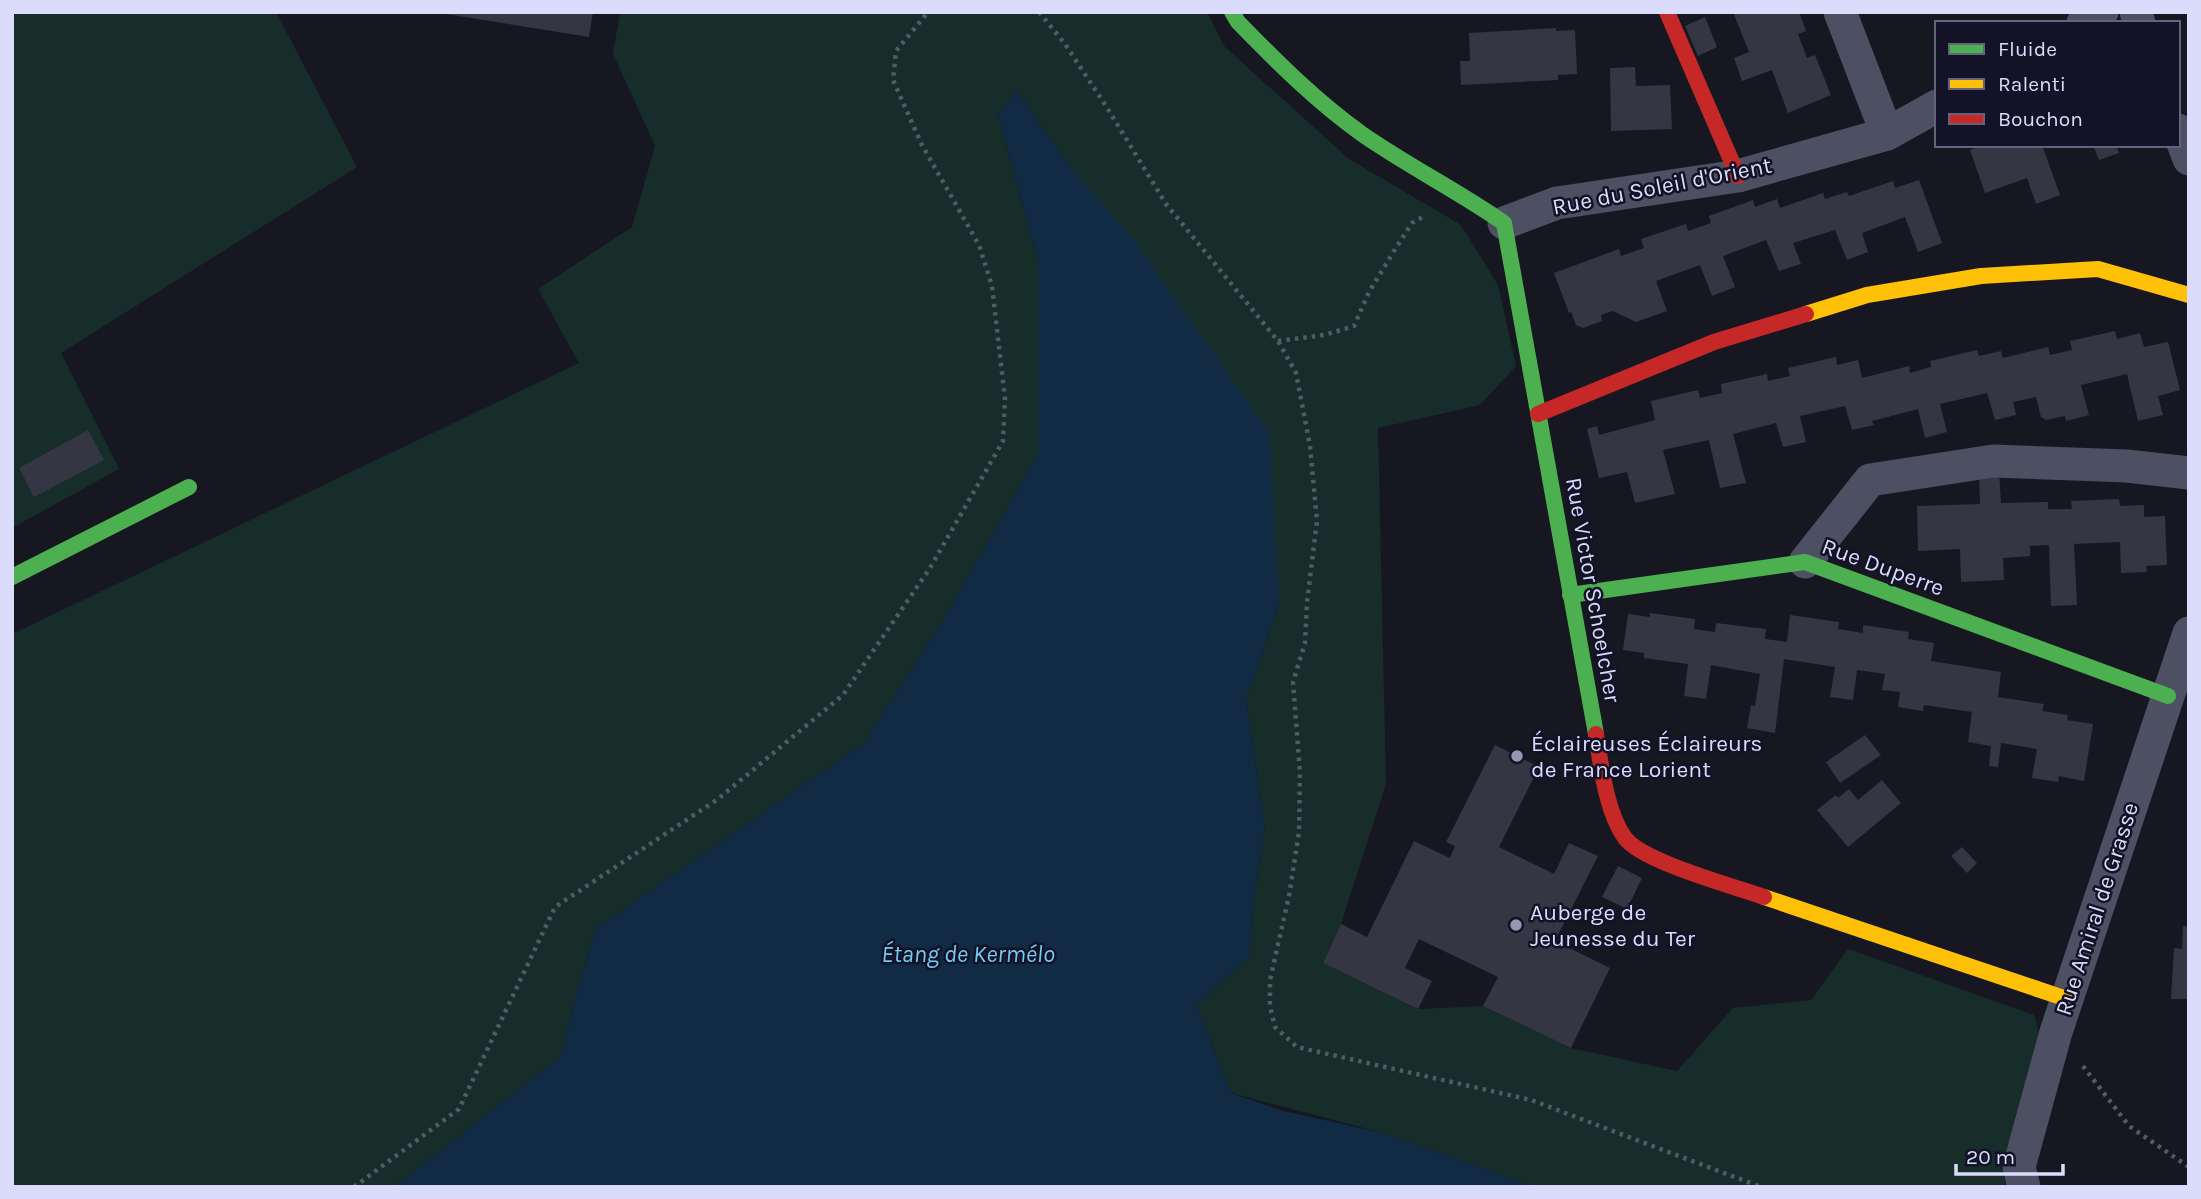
<svg xmlns="http://www.w3.org/2000/svg" width="2201" height="1199" viewBox="0 0 2201 1199" font-family="Karla,sans-serif">
<rect width="100%" height="100%" fill="#171722"/>
<path fill="#162d2a" d="M12 12H276L357 167 61 353 119 469 12 528Z
M620 12H1207L1224 46 1349 159 1461 225 1498 285 1516 366 1480 405 1378 428 1386 784 1341 924 1323 963 1418 1009 1483 1006 1571 1048 1677 1071 1733 1008 1811 1000 1848 949 2034 1015 2041 1041 2001 1167 2006 1187H1536L1379 1132 1231 1093 1196 1005 1249 957 1254 896 1265 828 1246 699 1279 605 1070 166 1017 91 998 114 1038 262V454L944 619 864 743 595 929 560 1057 394 1187H12V634L579 363 538 289 632 227 655 146 613 54Z"/>
<path fill="#122b44" d="M1017 91 1070 166 1133 239 1270 434 1279 605 1246 699 1265 828 1254 896 1249 957 1196 1005 1231 1093 1283 1111 1379 1132 1536 1187H394L560 1057 595 929 864 743 944 619 1038 454V262L998 114Z"/>
<path fill="#353644" d="M434 12H593L589 37Z
M1733 12H1799L1806 31 1798 34 1807 58 1815 55 1831 95 1788 113 1772 70 1742 81 1734 58 1749 52Z
M1705 17 1717 47 1698 56 1685 26Z
M1556 28V31L1575 30 1577 74 1558 75V80L1461 85 1460 61H1470L1469 33Z
M1635 67 1636 86 1670 85 1672 129 1611 131 1610 68Z
M1983 145H2042L2060 195 2036 204 2027 178 1985 193 1970 150Z
M2093 145H2124V146L2117 148 2119 153 2099 160Z
M1919 180 1942 243 1918 252 1905 217 1862 233 1868 252 1847 260 1835 230 1793 243 1801 264 1779 271 1766 240 1723 256 1735 287 1712 296 1700 265 1656 281 1667 311 1636 322 1613 311 1601 315 1602 321 1583 328 1576 325 1571 312 1569 313 1554 273 1619 249 1621 256 1644 248 1641 239 1686 224 1688 231 1711 223 1709 216 1753 200 1755 207 1777 199 1780 208 1823 193 1825 199 1847 192 1849 196 1893 181 1895 188Z
M2115 331 2117 339 2140 333 2144 347 2168 342 2180 390 2158 396 2163 415 2138 421 2127 374 2081 385 2089 415 2066 421 2065 416 2046 420 2041 417 2036 397 2013 402 2016 415 1995 420 1987 393 1940 404 1947 432 1925 438 1918 409 1872 421 1874 425 1852 430 1845 406 1800 416 1806 442 1783 447 1776 423 1733 434 1746 483 1720 488 1709 440 1663 450 1675 494 1635 503 1627 472 1599 478 1587 429 1597 426 1599 435 1655 420 1651 401 1698 390 1700 398 1722 393 1721 384 1767 374 1768 381 1790 376 1788 368 1836 357 1837 365 1858 360 1862 378 1909 366 1910 373 1931 367 1930 361 1977 350 1979 356 2001 351 2003 358 2048 347 2050 355 2072 350 2070 341Z
M88 430 104 460 34 497 19 468Z
M1999 470 2001 503 2048 502V509H2072L2071 501 2119 499 2120 506 2144 505V517L2165 516 2167 565 2146 566 2147 572 2121 573 2120 542 2074 544 2077 605 2051 606 2049 545 2030 546V556L2003 558 2004 580 1961 582 1960 549 1918 551 1917 506 1980 504 1979 471Z
M1650 613 1695 619 1694 629 1715 632 1716 623 1766 629 1765 639 1787 642 1790 615 1839 622 1838 629 1863 633V625L1909 632 1908 639 1934 643 1931 661 2001 672 1998 697 2044 704 2042 711 2068 715 2067 720 2093 724 2084 781 2059 776 2058 782 2032 778 2037 749 2001 743 1998 767 1989 766 1991 746 1968 742 1972 712 1924 705 1923 711 1898 707 1900 692 1882 690 1885 674 1857 670 1853 700 1830 697 1835 667 1784 659 1775 733 1747 728 1751 705 1755 706 1760 674 1711 665 1706 699 1684 696 1688 664 1644 658V653L1623 650 1628 614 1650 617Z
M1865 735 1881 755 1840 783 1826 762Z
M1495 745 1539 767 1499 847 1554 874 1569 843 1598 856 1555 941 1610 968 1571 1048 1483 1006 1498 977 1419 939 1405 968 1432 981 1418 1009 1323 963 1341 924 1367 937 1414 841 1450 858 1455 846 1446 842Z
M1882 780 1901 803 1848 847 1817 810 1836 795 1838 798 1849 789 1858 800Z
M1962 847 1977 863 1967 873 1951 856Z
M1618 866 1642 878 1627 909 1602 897Z
M2183 926H2189V999H2171L2174 948 2182 949Z"/>
<g fill="none" stroke-linecap="round" stroke-linejoin="round">
<path stroke="#4d5d66" stroke-width="4.5" stroke-dasharray="3.5 5" stroke-linecap="butt" d="M1039 12 1065 44 1106 106 1166 204 1278 341 1296 373 1310 446 1317 521 1307 602 1305 643 1293 682 1300 773 1299 832 1289 896 1270 980V1006L1275 1027 1297 1047 1531 1100 1761 1187
M1278 341 1324 335 1354 326 1369 292 1394 251 1412 223 1426 215
M2083 1066 2129 1126 2189 1167
M354 1187 459 1109 555 907 718 799 843 695 930 568 1003 441 1005 399 992 286 979 245 922 145 893 80 896 51 928 12"/>
<path stroke="#4d4f62" stroke-width="33" d="M1840 12 1887 134
M2136 12 2139 23
M2083 23 2102 12
M2178 130 2189 159
M1504 223 1557 203 1738 176 1887 134 1937 106
M1805 562 1870 480 1993 461 2127 466 2189 473
M2024 1187 2019 1167 2056 1032 2189 633"/>
<path stroke="#4caf50" stroke-width="16" d="M1232 12 1238 22C1277 62 1316 101 1362 134 1408 166 1458 191 1504 223L1596 734
M12 577 189 487
M1570 595 1805 562 2168 696"/>
<path stroke="#ffc107" stroke-width="16" d="M1806 314 1867 295 1981 276 2098 269 2189 295
M1764 897 2067 999"/>
<path stroke="#c62828" stroke-width="16" d="M1667 12 1738 176
M1538 414 1714 342 1806 314
M1596 734C1601 765 1606 812 1625 838 1643 862 1733 886 1764 897"/>
</g>
<g fill="#9697b0" stroke="#131227" stroke-width="2.5">
<circle cx="1517" cy="756" r="7"/>
<circle cx="1516" cy="925" r="7"/>
</g>
<g text-anchor="middle" dominant-baseline="central" stroke-width="5" stroke-linejoin="round" paint-order="stroke">
<g font-size="23" fill="#dbdcfc" stroke="#131227">
<text transform="translate(1662 186) rotate(-11)">Rue du Soleil d'Orient</text>
<text transform="translate(1883 567) rotate(20)">Rue Duperre</text>
<text transform="translate(1593 590) rotate(80)">Rue Victor Schoelcher</text>
<text transform="translate(2097 909) rotate(-72)">Rue Amiral de Grasse</text>
</g>
<g font-size="23" fill="#dbdcfc" stroke="#131227" text-anchor="start">
<text x="1531" y="743">Éclaireuses Éclaireurs<tspan x="1531" dy="26">de France Lorient</tspan></text>
<text x="1530" y="912">Auberge de<tspan x="1530" dy="26">Jeunesse du Ter</tspan></text>
</g>
<g font-size="24" font-style="italic" fill="#72caf3" stroke="#131227">
<text x="968" y="954">Étang de Kermélo</text>
</g>
</g>
<rect width="2201" height="1199" fill="none" stroke="#dbdcfc" stroke-width="28"/>
<rect x="1935" y="21" width="245" height="126" fill="#131227" stroke="#63637c" stroke-width="2"/>
<rect x="1949" y="44" width="35" height="10" fill="#4caf50" stroke="#63637c" stroke-width="2"/>
<text x="1998" y="56" font-size="21" fill="#dbdcfc">Fluide</text>
<rect x="1949" y="79" width="35" height="10" fill="#ffc107" stroke="#63637c" stroke-width="2"/>
<text x="1998" y="91" font-size="21" fill="#dbdcfc">Ralenti</text>
<rect x="1949" y="114" width="35" height="10" fill="#c62828" stroke="#63637c" stroke-width="2"/>
<text x="1998" y="126" font-size="21" fill="#dbdcfc">Bouchon</text>
<path d="M1956 1164v10h107v-10" fill="none" stroke="#dbdcfc" stroke-width="3.5"/>
<text x="1966" y="1164" font-size="21" fill="#dbdcfc" stroke="#131227" stroke-width="5" paint-order="stroke">20 m</text>
</svg>
